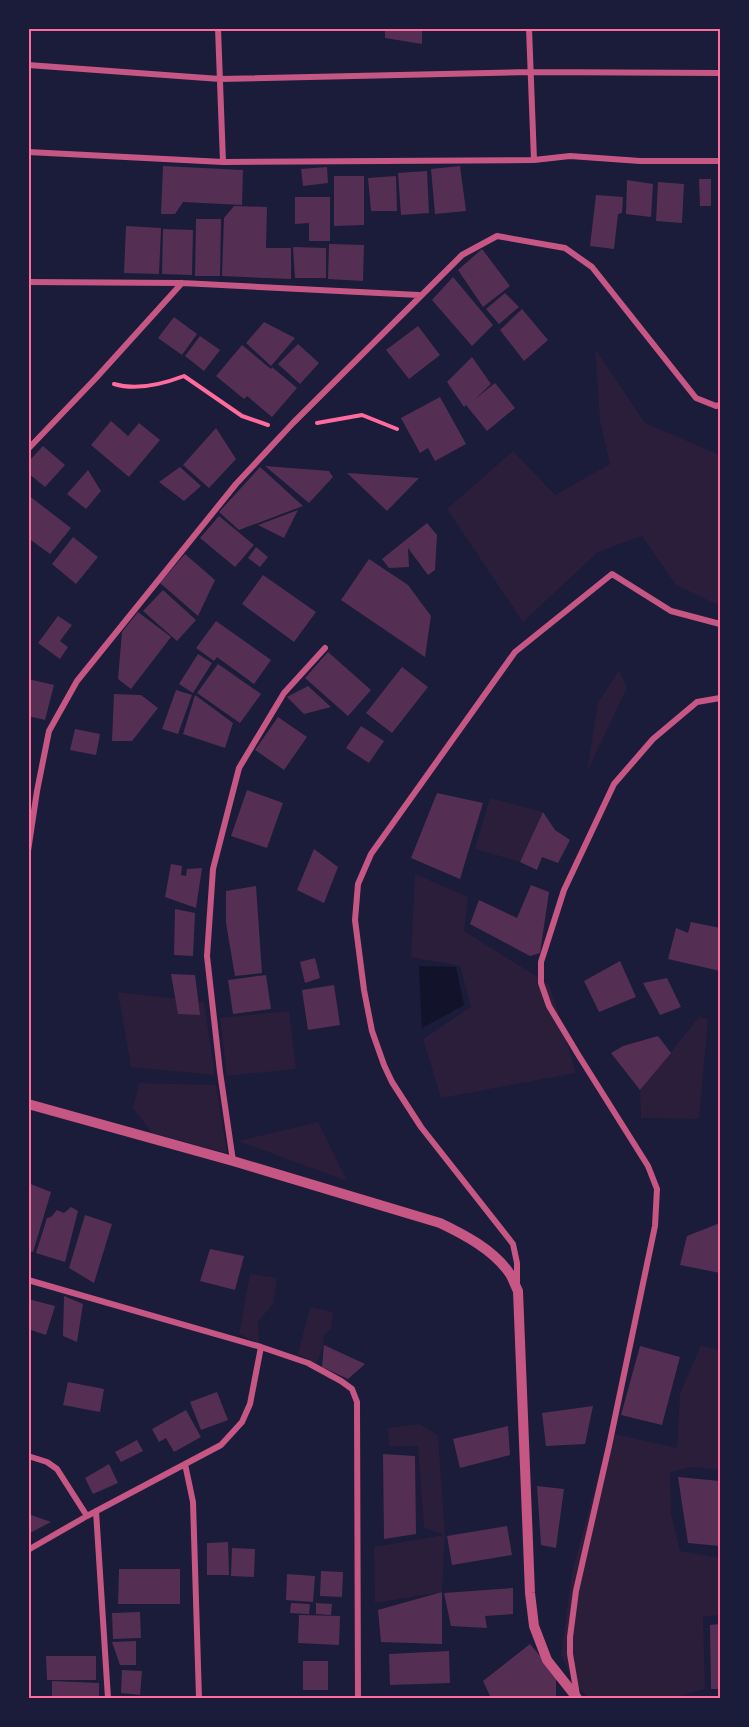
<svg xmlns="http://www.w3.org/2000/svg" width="749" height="1727" viewBox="0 0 749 1727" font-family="'Open Sans',sans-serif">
<rect width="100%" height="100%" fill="#1b1b3a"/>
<path fill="#2a1e3b" d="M595 349 645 423 720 455V606L676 585 642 536 598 552 523 622 447 509 513 451 555 495 610 464 600 421Z
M619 670 627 688 587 772 598 703Z
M490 798 543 812 520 862 475 849Z
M415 874 468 897 464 931 549 984 576 1073 441 1098 423 1039 471 1007 460 966 411 957Z
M118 992 204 1002 215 1075 131 1067Z
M289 1011 296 1069 227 1076 220 1018Z
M699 1017 708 1019 699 1119 641 1118 640 1090Z
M139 1083 216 1085 227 1153 152 1133 133 1108Z
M318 1122 347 1181 238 1141Z
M250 1274 277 1278 273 1304 258 1322 259 1343 239 1334Z
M310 1307 333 1312 331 1329 323 1336 324 1345 316 1364 298 1354Z
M701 1345 720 1351V1470L693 1467 670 1472 671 1514 680 1551 720 1558V1615L703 1617 705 1689 672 1698H588L577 1685 561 1656 572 1572 610 1433 677 1448 680 1394Z
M419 1424 438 1435 445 1535 442 1592 375 1603 374 1547 444 1535 424 1527 418 1446H389L388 1428Z"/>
<path fill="#12122b" d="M419 966 456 967 464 1005 422 1028Z"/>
<path fill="#542f53" d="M385 28H422V44L385 38Z
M163 166 243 170 242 205 183 202 175 214H161Z
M460 166 466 211 435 214 431 169Z
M327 167 328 183 303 186 301 169Z
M427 171 429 213 401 215 398 173Z
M334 176H364V225L334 226Z
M396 176 397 211H371L368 178Z
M699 179H711V206H700Z
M627 180 653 184 651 217 626 214Z
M658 182 684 184 682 223 656 221Z
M596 195 623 197 622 213 618 214 614 249 590 246Z
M295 197H330V241H309V223L295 224Z
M234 206 267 207 266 248H291V279L222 276 224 218Z
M196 219H221L220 276H195Z
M126 226 161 228 159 274 124 273Z
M163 229 193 230 192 275 162 274Z
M329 244 364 245 363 281 328 279Z
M293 247 326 248V278H295Z
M482 249 510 286 483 307 458 270Z
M453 277 493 325 472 346 432 300Z
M505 293 519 307 499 324 486 309Z
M522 309 548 340 524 361 500 330Z
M174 317 197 334 182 355 158 338Z
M264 322 295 338 271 366 246 343Z
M418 326 440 355 409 379 386 350Z
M200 336 220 350 204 371 185 356Z
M298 344 319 363 300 384 278 364Z
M242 345 271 369 272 367 297 388 272 417 247 396 244 399 216 376Z
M472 357 491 384 475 399 495 383 515 408 487 431 466 405 464 407 447 382Z
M440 397 466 444 435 461 428 448 420 453 401 418Z
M111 421 128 436 139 423 160 440 129 477 91 445Z
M216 428 236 459 209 488 183 465Z
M43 446 65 465 45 487 28 473V462Z
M265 466 329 471 333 477 309 503Z
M180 467 201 486 184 501 159 482Z
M260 467 303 506 239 530 219 512Z
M88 470 101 491 86 509 67 494Z
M347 473 419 478 387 511Z
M28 495 71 528 50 554 28 538Z
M298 510 284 538 258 525Z
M219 516 254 545 235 567 200 538Z
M427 523 437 535 435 570 428 575 408 548 409 567 389 568 382 559Z
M73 537 98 557 76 584 52 564Z
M256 547 268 557 260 567 248 558Z
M185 554 215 580 198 616 160 583Z
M369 559 408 585 431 616 425 657 341 600Z
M263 575 316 612 294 642 242 604Z
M163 590 196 620 177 641 143 611Z
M138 612 171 637 131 689 118 679 122 632Z
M58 616 72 625 60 641 68 647 60 659 38 643Z
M216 621 271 660 254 684 217 657 214 661 196 648Z
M328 652 371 690 348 716 305 678Z
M198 654 212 663 193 693 179 684Z
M218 664 261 694 240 723 197 693Z
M402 667 428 687 392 733 366 713Z
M28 679 54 685 45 720 28 716Z
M308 686 331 707 304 714 287 697Z
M176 690 192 695 178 734 162 729Z
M114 694 141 695 158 708 132 741H112Z
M195 695 233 723 225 748 183 734Z
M278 717 307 737 284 770 255 750Z
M361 726 384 741 369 763 346 748Z
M75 729 100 734 96 755 70 750Z
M247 790 283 803 267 848 231 836Z
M437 793 483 803 460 879 411 858Z
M543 812 555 830 570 840 558 863 542 857 537 870 520 862Z
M314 849 338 867 324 903 297 890Z
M171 864 182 866 181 875 186 876 187 869 202 868 196 908 165 897Z
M531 885 549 892 540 953 530 956 470 924 479 900 517 918Z
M256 886 262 973 235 976 226 923V891Z
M175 909 195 913 193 956 174 955Z
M691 922 720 928V971L668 959 676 928 688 933Z
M315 958 320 978 305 983 300 962Z
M620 961 636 997 599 1012 584 981Z
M171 974 195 975 200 1015 178 1014Z
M266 975 271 1009 233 1014 228 980Z
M667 978 681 1007 660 1015 643 983Z
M334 985 340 1025 308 1030 302 990Z
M658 1036 671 1053 640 1090 611 1053 623 1046Z
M28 1183 51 1192 33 1252 28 1251Z
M71 1207 78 1211 65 1262 36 1253 47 1218 51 1217 57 1210 64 1213Z
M85 1215 112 1224 94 1283 69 1268Z
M720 1223V1273L680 1265 687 1236Z
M210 1249 244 1256 235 1290 200 1281Z
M64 1296 83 1304 77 1342 63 1336Z
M28 1299 55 1306 46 1335 28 1329Z
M324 1345 365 1364 348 1379 322 1367Z
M640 1346 680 1357 662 1425 621 1415Z
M68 1382 104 1389 100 1412 63 1405Z
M217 1392 228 1420 201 1430 190 1402Z
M593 1406 585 1444 546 1446 542 1413Z
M186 1410 201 1437 174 1452 166 1438 159 1442 152 1429Z
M508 1426 510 1455 460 1468 453 1439Z
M137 1440 143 1451 121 1462 115 1452Z
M383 1454 415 1456 416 1534 384 1539Z
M109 1464 118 1483 93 1494 85 1478Z
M678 1477 720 1481V1546L688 1543Z
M537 1486 564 1489 556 1548 541 1545Z
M28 1514 51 1522 28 1534Z
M507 1526 512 1555 452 1565 447 1536Z
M228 1542 229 1575H207V1543Z
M232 1548 255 1549 254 1577 231 1576Z
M119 1569H180V1604H118Z
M321 1571 343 1572 342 1597 320 1596Z
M287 1574 315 1576 313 1602 286 1600Z
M513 1588V1614L485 1616 487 1628 451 1626 444 1593Z
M442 1592V1644L381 1642 378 1610Z
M291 1603 310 1604 309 1614 290 1613Z
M316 1603 332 1604 331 1615 316 1614Z
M140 1612 141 1638 113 1639 112 1613Z
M299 1615 340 1616 339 1645 298 1643Z
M720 1624V1689H711L710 1625Z
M136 1641V1665H120L112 1642Z
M530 1644 556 1675V1698H491L483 1681Z
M449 1651 450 1683 390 1685 389 1654Z
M46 1656H96V1680H47Z
M303 1661H328V1690H303Z
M122 1670 142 1671 140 1695 121 1693Z
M52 1681 99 1683V1698H52Z"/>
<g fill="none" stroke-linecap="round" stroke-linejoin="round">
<path stroke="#ff6b9d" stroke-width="4" d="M114 384C137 391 163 384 184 376L242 416 268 425
M317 423 362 415 397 429"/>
<path stroke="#c65784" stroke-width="6" d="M218 28 223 162
M529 28 534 160
M28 65 220 79 530 72 720 73
M28 152 223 162 534 160 570 156 640 161H720
M28 282 182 283 419 295
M28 449 96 378 182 283
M28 851 37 791 49 731 77 681 236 484 293 423 462 255 497 236 565 248 592 267 696 398 716 406 720 405
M233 1161 220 1072 207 956 213 869 239 768 284 693 325 648
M28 1280 261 1347 308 1363 341 1381 352 1389 357 1402 358 1698
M517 1284V1263L513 1244 421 1127 392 1082 384 1065 372 1031 364 990 355 920 358 884 371 854 515 652 612 574 671 611 720 624
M28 1456 47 1462 57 1469 87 1516
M185 1464 193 1502 199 1698
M96 1511 108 1698
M28 1550 87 1516 221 1445 242 1422 250 1404 261 1347
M577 1695 570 1654V1637L576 1591 609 1446 655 1226 657 1189 648 1166 579 1056 549 1006 541 983V962L564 890 614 784 653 739 697 702 720 698"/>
<path stroke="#c65784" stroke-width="10" d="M28 1104 233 1161 440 1223C465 1235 494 1250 510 1274 513 1279 515 1285 518 1291L530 1593 534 1626 547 1660 577 1698"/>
</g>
<rect width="749" height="1727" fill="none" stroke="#1b1b3a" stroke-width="60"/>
<rect x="30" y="30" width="689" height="1667" fill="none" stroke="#ff6b9d" stroke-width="2"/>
</svg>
